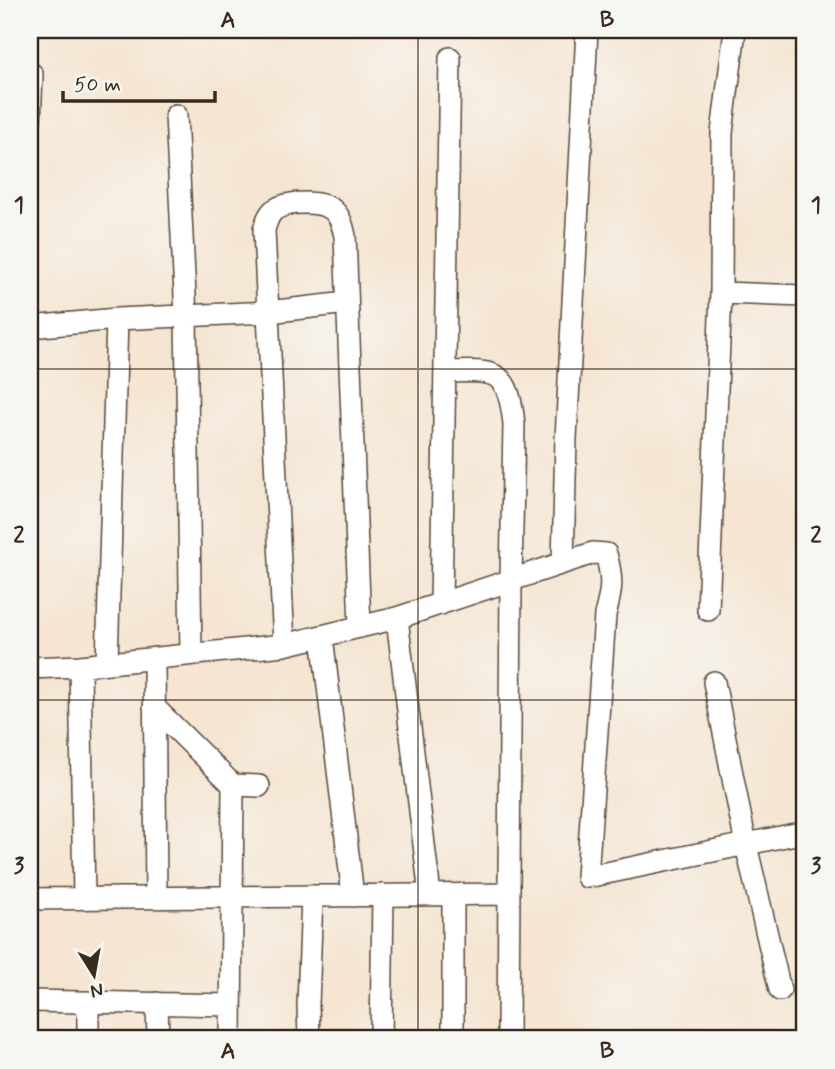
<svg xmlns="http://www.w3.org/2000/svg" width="835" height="1069" viewBox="0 0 835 1069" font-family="Mynerve,sans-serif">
<rect width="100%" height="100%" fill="#f6f6f2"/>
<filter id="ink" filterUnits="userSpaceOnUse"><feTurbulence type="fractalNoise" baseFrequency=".0143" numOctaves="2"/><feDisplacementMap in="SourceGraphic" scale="14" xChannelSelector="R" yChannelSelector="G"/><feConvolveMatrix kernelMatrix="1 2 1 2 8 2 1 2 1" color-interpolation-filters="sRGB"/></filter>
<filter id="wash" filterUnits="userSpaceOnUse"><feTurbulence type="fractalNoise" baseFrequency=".00686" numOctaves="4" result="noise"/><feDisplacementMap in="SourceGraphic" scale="28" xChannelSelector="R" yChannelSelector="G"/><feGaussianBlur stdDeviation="1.57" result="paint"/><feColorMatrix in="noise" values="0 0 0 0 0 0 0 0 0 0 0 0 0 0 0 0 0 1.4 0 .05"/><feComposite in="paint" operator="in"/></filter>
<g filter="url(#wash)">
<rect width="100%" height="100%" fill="#f5e5d2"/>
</g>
<g filter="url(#ink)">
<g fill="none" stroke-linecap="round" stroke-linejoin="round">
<defs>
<path id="minor" d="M176 115 186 316 191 654
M30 121 32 74
M721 293 805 296
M30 327 117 319 268 312 347 303
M445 372C495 371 508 367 514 424L511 581 508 1039
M563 563 566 439 587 30
M441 604 450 58
M708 610 721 293 722 133 735 30
M397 618 430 895
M322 636 353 896
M284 645 264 230C266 223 268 215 274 210 287 201 322 200 334 211 341 218 343 227 345 236L360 627
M154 658 156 897
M107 663 117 319
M80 666 84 898
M30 668 80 666 284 645 397 618 593 553 606 554C613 579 612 590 605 615L587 877 805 832
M714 682 746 845 780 990
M154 707 233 785 231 1039
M233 785 259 786
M30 899 509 894
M30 1001 231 1005
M157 1003 158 1039
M88 1039V1002
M309 1039 308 1005 312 896
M381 1039 383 895
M453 1039V895"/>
</defs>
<use href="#minor" stroke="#574639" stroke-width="24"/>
<use href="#minor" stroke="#fff" stroke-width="21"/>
</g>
</g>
<path fill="none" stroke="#3b2a1e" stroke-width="2" stroke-opacity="0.55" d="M418 30V1039M30 369H805M30 700H805"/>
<rect width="835" height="1069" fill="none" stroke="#f6f6f2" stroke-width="77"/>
<g transform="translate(94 975) rotate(169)" stroke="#f6f6f2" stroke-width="5" paint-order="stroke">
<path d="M0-5L12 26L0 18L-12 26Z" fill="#3b2a1e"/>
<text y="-10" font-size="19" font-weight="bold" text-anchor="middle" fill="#3b2a1e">N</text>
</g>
<path d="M63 91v10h152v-10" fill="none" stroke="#3b2a1e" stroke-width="3.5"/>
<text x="74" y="91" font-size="21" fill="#3b2a1e" stroke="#f6f6f2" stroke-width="5" paint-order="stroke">50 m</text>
<rect x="38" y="38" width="758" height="992" fill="none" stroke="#3b2a1e" stroke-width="2.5"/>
<g font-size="23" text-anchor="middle" font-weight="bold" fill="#3b2a1e">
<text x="228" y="27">A</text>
<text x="607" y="27">B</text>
<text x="19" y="212">1</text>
<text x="816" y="212">1</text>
<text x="19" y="542">2</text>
<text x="816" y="542">2</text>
<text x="19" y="873">3</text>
<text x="816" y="873">3</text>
<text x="228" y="1058">A</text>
<text x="607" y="1058">B</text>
</g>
</svg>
